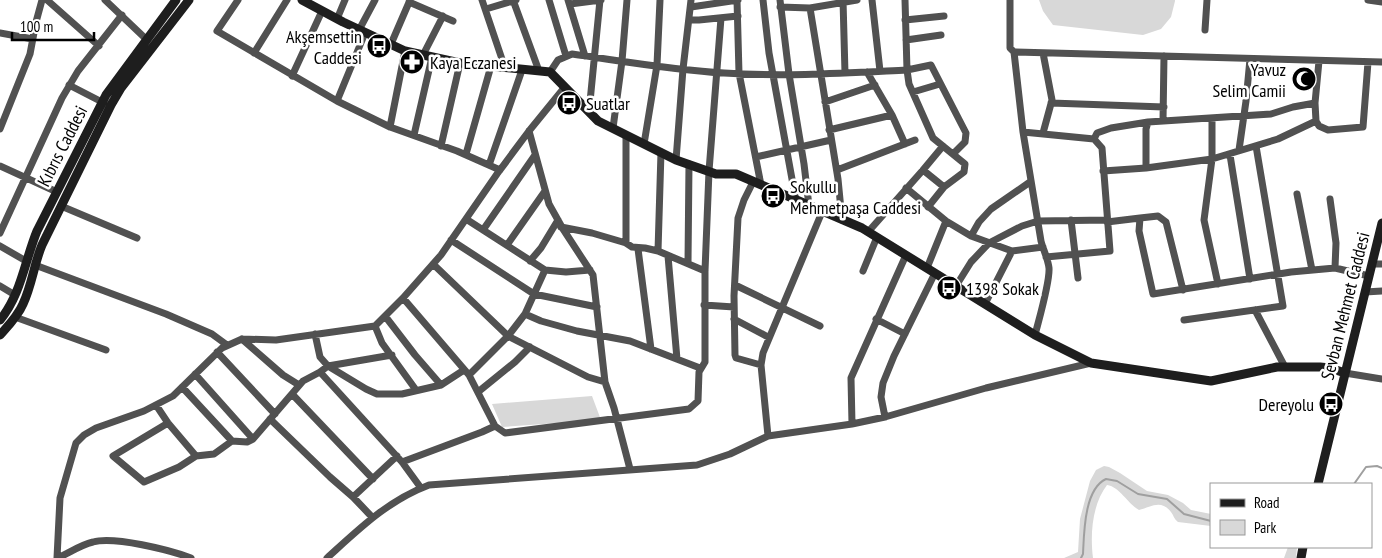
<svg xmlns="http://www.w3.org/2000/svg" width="1382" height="558" viewBox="0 0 1382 558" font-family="'PT Sans Narrow',sans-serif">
<rect width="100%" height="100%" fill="#fff"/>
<path fill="#d8d8d8" d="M1039 0H1175V1L1171 17 1161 29 1143 35 1053 25 1043 11Z
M592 396 601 420 502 427 492 404Z
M1104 466 1109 467 1120 473 1147 491 1168 495 1183 503 1191 510 1211 514V526L1178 522C1174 519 1174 516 1171 512 1161 499 1151 507 1139 510 1127 503 1120 487 1107 485 1092 505 1090 534 1093 558H1064L1078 552 1080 519 1090 481 1096 470Z
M1288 547H1297L1296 558H1284Z"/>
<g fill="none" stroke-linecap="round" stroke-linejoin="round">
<path stroke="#9f9f9f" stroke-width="2" d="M1354 484 1366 467 1377 466 1382 468
M1081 558 1083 554C1084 534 1084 489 1106 479L1117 481 1138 494 1167 499 1184 514 1211 521"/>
<path stroke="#515151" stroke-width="7" d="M47 0 99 46
M105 0 146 39
M238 0 217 31 337 101 390 127 457 151 500 170
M482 0 505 68
M513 0 539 71
M549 0 566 56
M568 0 585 56
M737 0 739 73 761 185
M763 0 769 53 796 201
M780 0 789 74 804 164 809 206
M843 0 845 73
M872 0 880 71
M1010 0V48L1014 52 1382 62
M1368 0 1382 2
M409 2 453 21
M570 4 601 0
M691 7 738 0
M780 7 810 8 857 0
M810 8 838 179 842 220
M486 9 516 0
M337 19 345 0
M689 20H699L738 16
M905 20 944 16
M359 30 375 0
M1205 30 1207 0
M0 33 33 39
M906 40 941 35
M391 44 410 0
M1014 52 1023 132
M254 53 287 0
M423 55 443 16
M1319 61 1315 103 1316 121 1319 126 1328 130 1363 127 1368 62
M550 72 558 60 572 54C622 61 673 70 724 73 785 77 846 73 907 70L905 0
M867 72 892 115 905 144
M292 76 322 11
M69 85 102 102
M913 92 940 84
M337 101 365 33
M825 102 875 85
M1051 103 1164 107
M589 112 600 0
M1212 118V159L1204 220 1218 284
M1163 121 1164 56
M390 127 405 51
M613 128 622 61 627 0
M0 129 30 54 36 22 42 0
M829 130 892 115
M1043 133 1052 100 1043 53
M414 135 432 57
M1094 139 1097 133 1111 128 1148 122
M644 144 657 65 660 0
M441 146 460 63
M1239 150 1246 101 1250 59
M466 154 491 66
M1230 155 1250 279
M756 157 831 140
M676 160 683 69 691 0
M489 165 522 70
M0 166 57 192
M1146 168V129L1148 122 1271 114 1293 107 1315 103
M837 170 915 140
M923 170 943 146
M1103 171 1146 168 1212 159 1278 139 1316 121
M753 182 744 200 738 218 734 296 735 355 736 358 761 365
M906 188 946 221 971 236 1012 251 1043 247
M1297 194 1312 270
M1330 199 1336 243 1335 268
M61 206 137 238
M928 207 944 187 964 172 965 164 933 138 909 84 907 70 931 65 966 133 965 142 953 154
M466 219 545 270 566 272 590 270
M1071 220 1078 278
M1107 222 1140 218
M561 227 592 233 626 243 632 247 645 248 658 251 705 271
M483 230 535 155
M868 232 923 170 944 187
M0 233 62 98 78 71 122 15
M971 236 979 222 991 209 1030 182
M451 240 534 294 597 307
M626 243V135
M507 245 545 191
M0 246 26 261
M638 249 651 349
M658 251 661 152
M668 256 677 359
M530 261 541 248 558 220
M688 263 689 164
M433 264 508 336 588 377 605 382 593 275 563 229 549 204 529 131
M1372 264H1382
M35 265 166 314 212 334 227 345
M927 268 946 221
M863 271 877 237
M735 285 820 326
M0 286 15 295
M956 286 971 262 989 243 1022 226 1038 221 1107 220
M1183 290 1166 222 1158 216 1140 218 1139 231 1153 294 1291 272 1335 268 1369 276
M1365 292 1382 291
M985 304 1012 251
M704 305 734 307
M1255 310 1285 367
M525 314 541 321 577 331 630 341 700 368
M385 316 415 355 441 385
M15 317 106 350
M734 319 768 337
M876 319 905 334
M1184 320 1283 306 1256 146
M375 326 382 343 416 390
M315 334 320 357 328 366 366 389 377 394H402L441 385 464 370
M1035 335C1039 319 1050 282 1049 268 1048 259 1043 249 1041 241L1023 132 1094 139 1102 148 1110 251 1046 257
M242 339 283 375 299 385
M217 352 275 414
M320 372 402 462 421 488
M1345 373 1382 379
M195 374 253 439
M469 375 508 336 525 314 545 270
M605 382 614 408 630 469
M182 387 232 441 247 442 253 439 303 381 320 372 328 366 392 355
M478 392 515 362 530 347
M292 394 373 479
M156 405 168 423 196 456
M885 417 881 397 883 383 894 356 935 273
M270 419 330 477 353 497 372 517
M168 423 113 456 144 482 179 467 196 456 214 454 232 441
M852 424 851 378 906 255
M495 426 505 433 689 409 698 401 699 372 705 362V271L709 171 721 18
M768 436 761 365 763 353 822 212
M402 462 482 432 495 426 469 375 403 298
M353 497 397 456
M57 558 60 498 76 443 84 435 96 428 144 411 173 396 222 348 242 339 276 340 375 326 403 298 441 255 497 174 529 131 564 88
M58 558C69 553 80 545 93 542 114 536 170 550 191 558
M327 558C359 529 387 501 429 485L697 465 730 454 768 436 852 424 885 417 986 388 1091 363"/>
<path stroke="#1e1e1e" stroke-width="9" d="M302 0 343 22 405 51 460 63 550 72 598 121 676 160 716 174H736L862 228 1035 335 1091 363 1211 381 1277 367H1320L1330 368 1345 373
M0 320C21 295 25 260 37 231L106 95 176 0
M0 335C8 326 18 316 23 304 32 285 34 264 42 245L111 105 121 88 189 0
M1318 484 1382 223
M1301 558 1303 547"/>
</g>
<defs>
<symbol id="bus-disc" viewBox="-11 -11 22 22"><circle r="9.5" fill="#000" stroke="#fff"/><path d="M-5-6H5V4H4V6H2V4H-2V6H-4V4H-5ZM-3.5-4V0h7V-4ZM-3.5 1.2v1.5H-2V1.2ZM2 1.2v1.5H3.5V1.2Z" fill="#fff"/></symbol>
<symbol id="pharmacy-disc" viewBox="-11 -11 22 22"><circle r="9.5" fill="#000" stroke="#fff"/><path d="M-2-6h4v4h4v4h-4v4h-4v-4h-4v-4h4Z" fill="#fff"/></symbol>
<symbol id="mosque-disc" viewBox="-11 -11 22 22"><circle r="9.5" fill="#000" stroke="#fff"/><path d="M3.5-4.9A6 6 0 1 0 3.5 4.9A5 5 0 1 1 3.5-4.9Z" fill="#fff"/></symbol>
</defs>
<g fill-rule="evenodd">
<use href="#bus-disc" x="365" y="32" width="28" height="28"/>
<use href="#pharmacy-disc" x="398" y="48" width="28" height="28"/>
<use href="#mosque-disc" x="1290" y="65" width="28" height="28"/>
<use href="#bus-disc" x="555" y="89" width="28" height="28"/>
<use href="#bus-disc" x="759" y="182" width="28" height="28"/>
<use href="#bus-disc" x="935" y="274" width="28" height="28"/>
<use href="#bus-disc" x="1317" y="390" width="28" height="28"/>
</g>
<g text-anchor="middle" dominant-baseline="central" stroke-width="5" stroke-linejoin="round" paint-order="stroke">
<g font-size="18" fill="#000" stroke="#fff" text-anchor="start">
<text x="362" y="36" text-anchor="end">Akşemsettin<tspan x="362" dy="21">Caddesi</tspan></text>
<text x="430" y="62">Kaya Eczanesi</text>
<text x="1286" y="69" text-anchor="end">Yavuz<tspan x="1286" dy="21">Selim Camii</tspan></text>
<text x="586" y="103">Suatlar</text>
<text x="790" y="186">Sokullu<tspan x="790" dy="21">Mehmetpaşa Caddesi</tspan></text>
<text x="966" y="288">1398 Sokak</text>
<text x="1314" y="404" text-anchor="end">Dereyolu</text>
</g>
<g font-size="18" fill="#000" stroke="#fff">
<text transform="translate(62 146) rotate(-63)">Kıbrıs Caddesi</text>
<text transform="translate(1345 306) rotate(-76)">Sevban Mehmet Caddesi</text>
</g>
</g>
<rect x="1210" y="483" width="162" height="65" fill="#ffffff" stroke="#999999"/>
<rect x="1220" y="499" width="25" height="8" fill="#1e1e1e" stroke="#999999"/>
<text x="1254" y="508" font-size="15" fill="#000000">Road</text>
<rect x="1220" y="520" width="25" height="15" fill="#d8d8d8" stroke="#999999"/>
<text x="1254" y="533" font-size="15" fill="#000000">Park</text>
<path d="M12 32v8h82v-8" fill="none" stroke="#000000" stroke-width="2.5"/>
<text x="20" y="32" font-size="15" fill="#000000" stroke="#ffffff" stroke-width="4" paint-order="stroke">100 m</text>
</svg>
